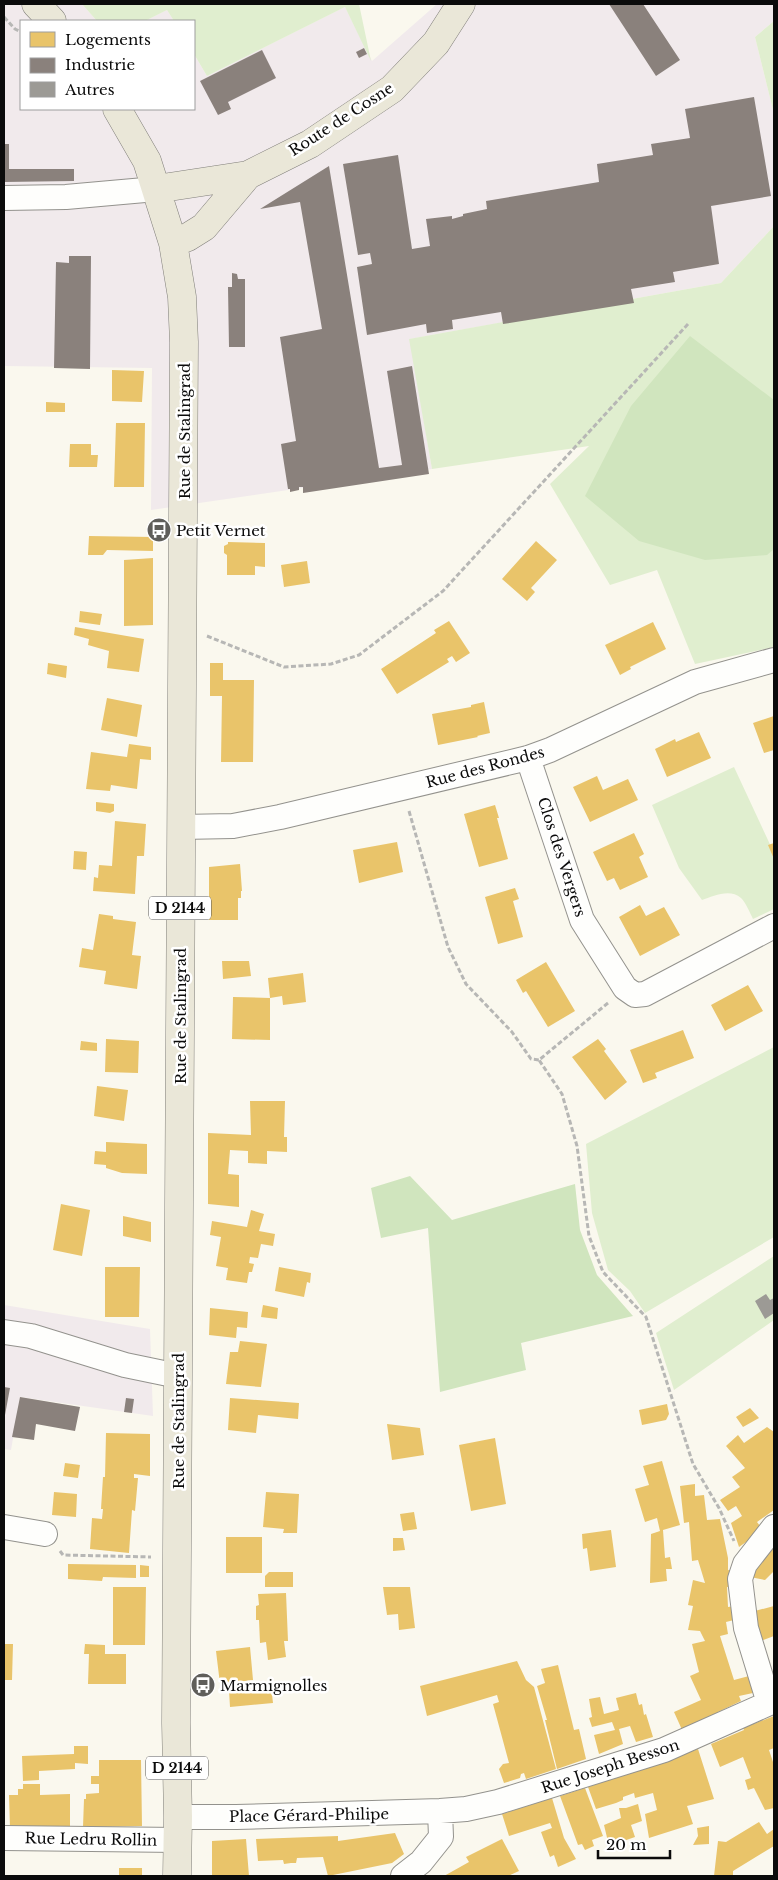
<svg xmlns="http://www.w3.org/2000/svg" width="778" height="1880" viewBox="0 0 778 1880" font-family="'Libre Baskerville',serif">
<rect width="100%" height="100%" fill="#faf8ee"/>
<path fill="#f1eaec" d="M4 4H82L97 21H21V109H194V54L207 76 345 7 372 61 437 4H774V21L755 37 774 114V226L721 283 410 339 432 469 151 510 152 368 4 366Z
M167 10 174 21H145Z
M4 1305 150 1329 153 1416 20 1397 11 1450 4 1449Z"/>
<path fill="#e0eecf" d="M82 4H359L371 61 345 7 207 76 194 54V21H174L167 10 145 21H97Z
M774 21V114L755 37Z
M774 226V647L695 664 657 570 610 585 550 484 589 446 432 469 409 339 721 283Z
M734 767 774 853V909L753 919C750 913 746 903 741 898 730 888 713 896 702 900L679 868 652 805Z
M774 1047V1237L645 1313 630 1291 608 1270 592 1213 586 1144Z
M774 1256V1320L674 1390 656 1333Z"/>
<path fill="#d0e5be" d="M690 336 774 400V549L767 555 705 560 639 541 585 496 631 406Z
M410 1176 452 1220 575 1184 580 1230 597 1275 633 1316 521 1343 526 1370 440 1392 428 1228 381 1238 371 1188Z"/>
<path fill="#e9c46a" d="M112 370 144 371 142 402 112 401Z
M46 402 65 403V412H46Z
M116 423H145L144 487H114Z
M70 444H91V455H98L97 467H69Z
M89 536 153 537V551L107 550 103 555H88Z
M536 541 557 560 531 588 535 592 527 601 502 579Z
M228 542 265 543V567L255 566V575H227V555L224 553V546L228 544Z
M153 558V625L124 626V560Z
M307 561 310 583 284 587 281 565Z
M80 611 102 614 100 625 79 622Z
M449 621 470 653 456 662 452 656 447 659 449 662 397 694 381 669 436 633 434 630Z
M653 622 666 649 630 667 631 669 620 675 605 645Z
M75 627 144 639 139 672 107 668 109 651 88 645 89 639 74 635Z
M48 663 67 666 66 678 47 674Z
M210 663H223V680H254L253 762H221L222 696H210Z
M107 698 142 705 137 737 101 730Z
M484 702 490 733 477 736 478 737 438 745 432 714 471 707V705Z
M774 716V750L764 753 753 723Z
M699 732 711 758 667 777 655 749 675 739 676 742Z
M129 744 151 747V760L140 759 137 789 111 785 110 791 86 789 91 752 127 757Z
M597 776 603 790 628 779 638 800 590 822 573 787Z
M96 802 114 804V811L110 813 96 811Z
M495 805 499 818H497L508 859 479 867 464 814Z
M115 821 146 824 144 856H137L135 894 93 891 94 877 98 878 99 865 112 866Z
M634 833 644 854 639 857 648 877 620 890 614 878 607 881 593 852Z
M397 842 403 872 359 883 353 850Z
M774 843V859L768 845Z
M74 851 87 852 86 870 73 869Z
M240 864 242 891H241V898H238V920H209V867Z
M515 888 519 899 513 901 523 937 498 944 485 897Z
M640 905 646 916 664 907 680 935 640 956 619 917Z
M99 914 113 916V919L136 922 132 955 141 956 137 989 104 984 106 971 79 967 82 948 93 950Z
M222 961H249L251 976 223 979Z
M546 962 575 1011 548 1027 526 991 523 993 516 980Z
M303 973 306 1002 283 1005 282 996 270 998V1040L232 1039 233 997 270 998 268 978Z
M748 985 763 1011 725 1031 711 1005Z
M683 1030 694 1058 655 1073 657 1078 643 1083 630 1050Z
M106 1039 139 1041 138 1073 105 1072Z
M598 1039 606 1049 604 1051 627 1082 605 1100 572 1057Z
M81 1041 97 1043V1051L80 1050Z
M97 1086 128 1090 124 1121 94 1116Z
M250 1101H285L284 1137H287V1152L267 1151V1164L248 1163V1151L230 1150 228 1174 239 1175V1207L208 1204V1133L251 1135Z
M106 1142 147 1144V1174L122 1173 106 1168V1165L94 1164 95 1151 106 1152Z
M61 1204 90 1210 82 1256 53 1250Z
M251 1210 264 1214 259 1231 275 1234 273 1246 261 1244 258 1258 250 1257 249 1263 254 1264 252 1272H249L247 1283 226 1280 228 1268 216 1266 221 1237 210 1235 212 1221 247 1227Z
M123 1216 151 1222V1242L123 1236Z
M105 1267H140L139 1317H105Z
M279 1267 311 1273 310 1283 307 1282 304 1297 275 1291Z
M263 1305 278 1308 277 1319 261 1317Z
M210 1308 248 1312 247 1328 237 1327 236 1338 209 1335Z
M240 1341 267 1344 261 1387 226 1384 230 1352H238Z
M230 1398 299 1403 298 1419 258 1415 256 1433 228 1430Z
M667 1404 669 1414 666 1420 642 1425 639 1410Z
M750 1408 759 1418 743 1427 736 1417Z
M387 1424 420 1428 424 1455 392 1460Z
M767 1427 774 1432V1510L757 1522 763 1530 739 1547 731 1523 742 1516 736 1506 728 1511 720 1500 740 1487 732 1477 745 1468 726 1446 738 1435 744 1443Z
M106 1433 150 1434V1476L134 1474V1478H138L135 1511 132 1510 129 1553 90 1549 92 1518 102 1519 103 1509H101L103 1477H105Z
M495 1438 506 1504 471 1511 459 1445Z
M662 1461 680 1525 663 1530 665 1558 670 1557 672 1569H666L667 1581 650 1583 651 1534 660 1531 657 1518 645 1522 635 1489 649 1485 643 1466Z
M65 1463 80 1465 78 1478 63 1476Z
M695 1484V1496L704 1495 707 1520 720 1519 728 1558V1570L733 1571 734 1588 727 1587 728 1607 735 1606 738 1619 726 1622 728 1634 720 1636 734 1680 749 1676 753 1693 739 1696 741 1701 718 1712 720 1716 683 1732 674 1712 701 1700 690 1676 699 1672 692 1644 705 1641 700 1631 688 1630 693 1606 688 1605 693 1580 705 1583 698 1560 692 1561 689 1522 684 1523 680 1486Z
M54 1492 77 1494 76 1517 52 1515Z
M266 1492 299 1494 297 1533H283L284 1529 263 1527Z
M414 1512 417 1529 403 1531 400 1514Z
M611 1530 616 1567 590 1571 587 1548 583 1549 582 1534Z
M226 1537H262V1573H226Z
M393 1538H403L405 1550 393 1551Z
M774 1538V1571L765 1580 750 1577Z
M68 1564 136 1565V1578L103 1577 102 1581 68 1579Z
M140 1565 149 1566V1577H140Z
M269 1572H293V1587H265V1576Z
M113 1587H146L145 1645H113Z
M383 1587H410L415 1628 399 1630 398 1614 387 1615Z
M286 1593 288 1641H284L286 1657 268 1660 266 1642 260 1643 259 1620H256V1606L259 1605 258 1594Z
M774 1606V1636L758 1642 751 1612Z
M4 1644H13L12 1680H4Z
M85 1644 105 1645V1654H126V1684H88L89 1654H84Z
M250 1647 253 1680 220 1684 216 1651Z
M517 1661 526 1680 534 1687 556 1769 526 1779 524 1773 521 1774 520 1778 504 1783 499 1769 503 1764 509 1763 493 1704 499 1702 497 1695 427 1716 420 1686Z
M558 1665 574 1730 579 1729 586 1759 557 1769 545 1720H547L537 1686 545 1683 541 1669Z
M271 1686 273 1703 230 1707 229 1690Z
M636 1693 639 1705 642 1704 644 1715 646 1714 653 1737 636 1742 630 1726 619 1729 623 1744 599 1754 594 1735 615 1730 612 1722 592 1727 589 1718 592 1717 589 1699 600 1697 604 1714 619 1710 616 1698Z
M774 1716V1748L769 1750 774 1765V1808L765 1810 754 1788 748 1790 745 1780 751 1778 743 1757 720 1767 711 1744 744 1730 743 1728Z
M74 1746H88V1764L75 1763V1769L39 1771V1780L23 1781 22 1756 74 1754Z
M698 1749 714 1799 687 1806 693 1824 649 1838 645 1814 657 1810 653 1793 635 1798 634 1793 623 1797V1800L616 1803 596 1809 588 1787Z
M99 1760H141L142 1826 83 1827 84 1799H86V1794L99 1793V1784H91V1776H99Z
M23 1784H40V1795L70 1794V1827L10 1828 9 1795H18V1789H23Z
M585 1788 603 1836 592 1840 594 1846 585 1850 582 1844 578 1845 560 1796Z
M552 1798 564 1838 576 1859 558 1867 554 1855 550 1857 541 1832 552 1828 550 1823 509 1836 502 1814Z
M638 1804 642 1821 631 1825 635 1837 609 1846 604 1825 621 1818 619 1808H626Z
M759 1822 767 1834 774 1829V1846L733 1871V1876H714L718 1841 726 1842Z
M709 1826V1844L693 1845 698 1836 697 1828Z
M395 1833 404 1854 392 1863 328 1876 323 1857 297 1858 296 1863H291L284 1864 283 1860 258 1861 256 1839 338 1836V1841Z
M246 1839 249 1876H212V1841Z
M502 1839 519 1871 508 1876H444L469 1862 466 1857Z
M119 1868H142V1876H119Z"/>
<path fill="#8a817c" d="M609 4H643L680 60 656 76Z
M364 48 367 54 359 58 356 52Z
M262 50 276 78 228 102 231 109 218 115 200 81Z
M754 97 771 196 711 206 719 264 673 272 675 282 631 289 634 303 503 324 501 312 452 320 453 329 427 333 426 324 367 335 357 267 372 264 370 253 358 255 343 164 398 155 412 249 430 246 426 219 452 216V219L463 216V214L487 209 486 201 599 182 597 164 653 155 651 144 690 138 685 109Z
M4 144H9V169H74V181L4 182Z
M329 166 379 468 402 465 387 371 412 366 429 474 303 493V487H299V490L290 492V489H288L281 444 296 441 280 337 322 329 300 202 260 209Z
M69 256H91L90 369 54 368 56 262 69 263Z
M232 273 237 274 238 279H245V347H229L228 287H232Z
M4 1387 10 1388 5 1415H4Z
M20 1397 80 1407 75 1431 36 1424 34 1440 12 1437Z
M126 1398 134 1399 132 1413 124 1412Z"/>
<path fill="#9c9a95" d="M766 1294 770 1300 774 1298V1313L765 1319 755 1301Z"/>
<g fill="none" stroke-linecap="round" stroke-linejoin="round">
<defs>
<path id="minor" d="M4 198 66 197 156 189
M528 758 582 920 625 988 635 995 645 994 774 926
M181 827 233 826 280 817 528 758 550 750 695 682 774 660
M4 1332 31 1336 125 1365 178 1376
M4 1527 45 1534
M769 1703 746 1628 740 1579 745 1564 774 1527
M178 1817H236L440 1811 466 1809 498 1802 664 1750 774 1701
M4 1838 178 1840
M403 1876 421 1862 441 1837 440 1811"/>
<path id="major" d="M36 4 52 21
M117 109 147 161 173 243 182 297 184 342 176 1723 178 1817 177 1876
M248 175 310 144 392 89 436 43 461 4
M156 189 248 175 204 227 188 237 173 243"/>
</defs>
<use href="#minor" stroke="#93928d" stroke-width="26"/>
<use href="#major" stroke="#807f7a" stroke-width="29"/>
<path stroke="#b7b7b5" stroke-width="3" stroke-dasharray="5 2.5" stroke-linecap="butt" d="M4 17 15 29 21 32
M207 636 284 667 331 664 359 655 443 591 688 324
M409 811 448 947 466 984 512 1032 531 1059 539 1060
M608 1003 539 1060 562 1094 577 1146 589 1236 603 1272 646 1317 693 1464 719 1508 734 1541
M60 1551 63 1555 151 1557"/>
<use href="#minor" stroke="#fefefc" stroke-width="24"/>
<use href="#major" stroke="#eae7d8" stroke-width="28"/>
</g>
<defs>
<symbol id="bus-disc" viewBox="-11 -11 22 22"><circle r="9.5" fill="#5f5e5a" stroke="#fff"/><path d="M-5-6H5V4H4V6H2V4H-2V6H-4V4H-5ZM-3.5-4V0h7V-4ZM-3.5 1.2v1.5H-2V1.2ZM2 1.2v1.5H3.5V1.2Z" fill="#fff"/></symbol>
</defs>
<g fill-rule="evenodd">
<use href="#bus-disc" x="145" y="516" width="28" height="28"/>
<use href="#bus-disc" x="189" y="1671" width="28" height="28"/>
</g>
<g text-anchor="middle" dominant-baseline="central" stroke-width="5" stroke-linejoin="round" paint-order="stroke">
<g fill="#fff" stroke="#545454" stroke-width="1">
<rect x="149" y="896.5" width="62" height="23" rx="4"/>
<rect x="146" y="1756.5" width="62" height="23" rx="4"/>
</g>
<g font-size="14" font-weight="bold" fill="#0b0b0b">
<text x="180" y="908">D 2144</text>
<text x="177" y="1768">D 2144</text>
</g>
<g font-size="15" fill="#0b0b0b" stroke="#fff">
<text transform="translate(341 119) rotate(-33)">Route de Cosne</text>
<text transform="translate(184 431) rotate(-90)">Rue de Stalingrad</text>
<text transform="translate(485 767) rotate(-15)">Rue des Rondes</text>
<text transform="translate(562 857) rotate(72)">Clos des Vergers</text>
<text transform="translate(180 1016) rotate(-90)">Rue de Stalingrad</text>
<text transform="translate(178 1421) rotate(-90)">Rue de Stalingrad</text>
<text transform="translate(610 1766) rotate(-18)">Rue Joseph Besson</text>
<text transform="translate(309 1815) rotate(-1)">Place Gérard-Philipe</text>
<text transform="translate(91 1839) rotate(1)">Rue Ledru Rollin</text>
</g>
<g font-size="15" fill="#0b0b0b" stroke="#fff" text-anchor="start">
<text x="176" y="530">Petit Vernet</text>
<text x="220" y="1685">Marmignolles</text>
</g>
</g>
<rect width="778" height="1880" fill="none" stroke="#0b0b0b" stroke-width="10"/>
<rect x="20" y="20" width="175" height="90" fill="#ffffff" stroke="#9d9d9d"/>
<rect x="30" y="32" width="25" height="15" fill="#e9c46a" stroke="#9d9d9d"/>
<text x="65" y="45" font-size="15" fill="#0b0b0b">Logements</text>
<rect x="30" y="58" width="25" height="15" fill="#8a817c" stroke="#9d9d9d"/>
<text x="65" y="70" font-size="15" fill="#0b0b0b">Industrie</text>
<rect x="30" y="82" width="25" height="15" fill="#9c9a95" stroke="#9d9d9d"/>
<text x="65" y="95" font-size="15" fill="#0b0b0b">Autres</text>
<path d="M598 1850v8h72v-8" fill="none" stroke="#0b0b0b" stroke-width="2.5"/>
<text x="606" y="1850" font-size="15" fill="#0b0b0b" stroke="#ffffff" stroke-width="4" paint-order="stroke">20 m</text>
</svg>
